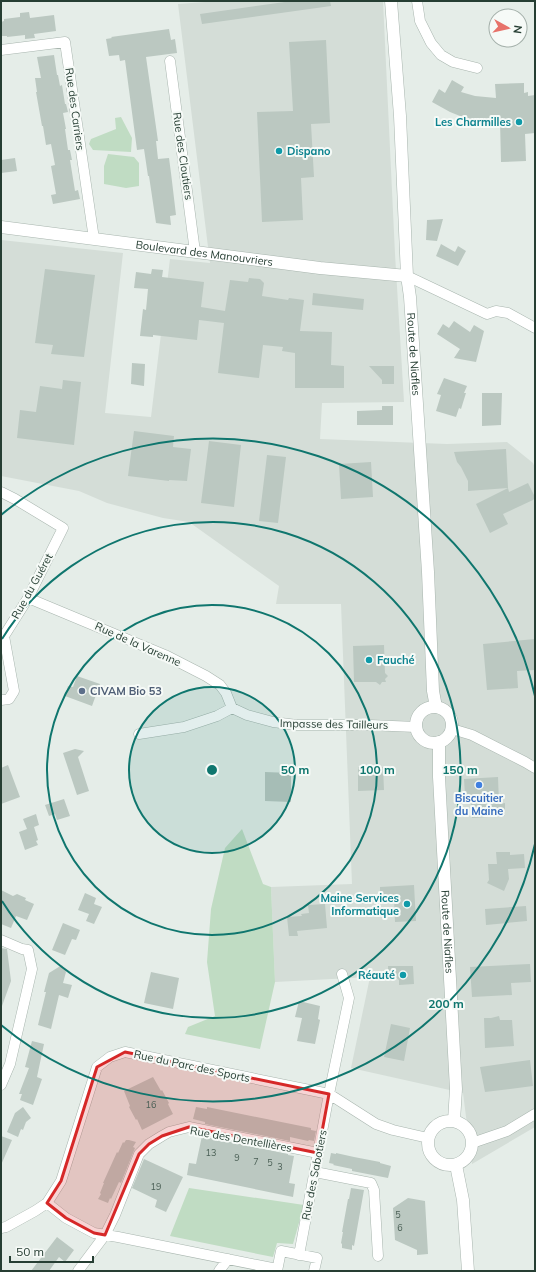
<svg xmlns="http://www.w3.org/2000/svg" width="536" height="1272" viewBox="0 0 536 1272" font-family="Mulish,sans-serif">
<rect width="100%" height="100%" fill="#e5ede8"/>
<path fill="#d4ddd7" d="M219 1H383L395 254 404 402 322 403 320 439 447 444 507 442 533 463 535 468V1127L472 1164 463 1093 351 1068 370 977 275 982 271 887 352 884 341 604H276L279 586 189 522 163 518 107 503 79 491 1 476V240L123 253 105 413 151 417 170 259 210 263 178 4Z"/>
<path fill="#c0dcc3" d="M121 117 132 138 131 152 93 150 89 144 91 139 116 129 115 118Z
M108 154 134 157 139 163V186L126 188 104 184V166Z
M242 829 263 884 271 887 275 982 260 1049 185 1034 188 1027 215 1016 207 962 211 909 225 848Z
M189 1188 304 1205 293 1244 277 1243 273 1257 170 1236Z"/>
<path fill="#bbc8c1" d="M292 1H330L331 6 202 24 200 14Z
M29 12 30 18 54 15 56 31 34 34 35 38 25 39V35L7 37V36H1V22L4 21V19L20 17V13Z
M169 29 171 40 175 39 177 53 146 57 158 141H156L158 159 169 158 171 173 176 215 170 216 171 225 156 223 149 176H148L144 149 137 150 125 60 120 61 119 55 109 56 106 39 112 38 111 37Z
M326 40 330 123 311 124 314 177 301 178 303 220 262 222 257 112 293 111 289 42Z
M54 55 57 75H58L60 86 62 85 65 104H66L68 112 63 113 66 129H65L68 150H70L72 160H70L75 191 78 190 80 199 53 204 51 195 56 194 51 166 55 165 51 144 46 145 43 126H42L36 92H37L35 78H41L37 57Z
M452 80 464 87 461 92 475 96 496 98 495 84 524 83V93L528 92V96L535 95V133L525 134 526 161 501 162 500 121H486L465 118 450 112 432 102 439 89 445 93Z
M15 158 17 171 1 173V160Z
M443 219 437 241 426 240 427 220Z
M441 244 455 252 458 246 466 251 458 266 436 256Z
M45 269 95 275 84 357 51 354 53 345 35 343Z
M152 269 163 270 162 277 204 282 201 307 225 311 230 280 248 282 249 278 260 279 264 283 262 296 288 300 289 298 304 300 300 331 332 332 331 365 344 366V388H295V353L282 351 283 347 263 345 259 378 218 373 224 323 199 320 197 340 153 335V337L140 336 143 309 146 310 148 289 134 288 136 272 151 274Z
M313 293 364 299 363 310 312 305Z
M454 321 470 332 474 325 484 331 476 362 454 358 460 349 437 334 443 324 449 328Z
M132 363 145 364 144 386 131 384Z
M369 366H394V384H382V380Z
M444 378 467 386 464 393H466L461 409 459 408 456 417 436 411 441 395 437 394Z
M63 380 81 382 74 445 17 438 20 410 36 412 40 386 62 389Z
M482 393H502L501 425 482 426Z
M382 406H393V425H357V411L382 410Z
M134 431 174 436 173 447 191 449 187 481 169 480V481L128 476Z
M209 441 241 445 234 507 201 503Z
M506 449 508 488 468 491V481L461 467 457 462 454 452Z
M267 455 286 457 278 523 259 521Z
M371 462 373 497 341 499 339 464Z
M528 483 534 495 535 498 533 500 503 514 508 524 490 533 476 504 508 488 509 492Z
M535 639V670L517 671 518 688 487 690 483 644Z
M384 645 385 673 388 676 385 679 386 682H382L380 685 376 682H354L353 646Z
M77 676 100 684 92 706 65 696 68 686 73 687Z
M75 749 84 751 78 757 89 791 77 795 63 753Z
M8 765 20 797 1 804V768Z
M358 767H383L384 790 358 791Z
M265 772 291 773V802L265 801Z
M498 777 499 804 505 803V816L472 818 470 795H465L464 779Z
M64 799 70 816 57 820 55 814 49 816 45 805Z
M36 814 39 825 34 827 38 840 36 841 38 845 25 850 19 832 27 829 23 819Z
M496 852H510V855L524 854 525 868 508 869 509 879 504 891 487 883 489 880 488 864H497Z
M414 885 416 921 395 922 394 899 380 900V887Z
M1 890 13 896 17 894 26 898 25 900 34 904 27 920 16 916 11 928 1 924Z
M85 893 96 898 94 904 102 907 94 924 86 921 89 914 78 910Z
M325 904 327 928 297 931 298 936H289L287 917 302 916 301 914 309 913 308 905Z
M526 906 527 921 486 925 485 909Z
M63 923 80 930 76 940 72 939 65 955 52 950Z
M1 948 7 949 11 981 2 1006Z
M530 964 531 982 511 983 512 995 472 997 470 967Z
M62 965 66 972 63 983 72 985 68 998 59 995 51 1029 38 1025 46 992H44L49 973Z
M388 966H413L414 984 399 985V980L393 975H388Z
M151 972 179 978 173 1009 144 1003Z
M299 1001 320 1006 318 1019 320 1020 315 1044 297 1041 302 1018 295 1017Z
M499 1016 500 1020H512L514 1046 485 1048 484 1018H491Z
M391 1024 410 1028 404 1061 384 1057Z
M32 1041 44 1044 37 1077 42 1079 33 1105 20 1100 22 1094H19L29 1068 25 1067Z
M530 1060 533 1086 485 1092 480 1067Z
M153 1077 161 1091 162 1090 169 1103 168 1104 173 1114 142 1130 137 1119 136 1120 129 1107 130 1106 124 1091Z
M23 1107 31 1118 26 1122 23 1130 21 1129 18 1137 7 1132 15 1113Z
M196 1107 207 1109V1107L311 1128V1130L316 1131 314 1141 309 1140 308 1141 290 1137V1141L205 1124V1122L193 1119Z
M1 1136 12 1140 1 1165Z
M202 1136 288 1154V1155L294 1156 289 1183 295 1184 293 1197 187 1175 189 1163 196 1164Z
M126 1140H129L136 1142 133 1147 135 1148 121 1183 119 1182 111 1199 110 1198 108 1203 98 1199 101 1194 100 1193 104 1183H103L117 1152 118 1153 123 1142 124 1143Z
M331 1153 336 1154V1153L354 1157 380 1162V1163L391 1166 388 1178 352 1171V1169L333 1165 334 1164 329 1163Z
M144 1159 183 1177 166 1212 155 1207 157 1200 132 1188Z
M351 1188 364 1190 354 1246 352 1245V1250L342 1248V1244L341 1243 343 1232H342L348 1199H349Z
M408 1198 425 1201 428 1254 417 1255V1250L395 1240 393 1208Z
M57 1237 74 1250 65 1262 59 1257 49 1271H31Z"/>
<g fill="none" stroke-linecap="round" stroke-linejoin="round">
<defs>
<path id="minor" d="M417 1 420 21 431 43 441 55 453 62 477 68
M1 50 65 42 94 239
M170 61 195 252
M407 276 487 314 496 311 508 313 535 328
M1 492 15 499 63 528 28 598 4 636 14 691 9 699 1 700
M28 598 165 655 206 676 220 685 226 693 232 708
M452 729 472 735 525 762 535 768
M139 734 184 727 217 716 232 708 247 715 273 722 297 725H369L416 727
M1 940 22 949 28 950 32 969 10 1064 1 1085
M472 1143 507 1131 535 1114
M315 1172 371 1183 374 1190 378 1256
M47 1203 66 1218 94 1233 118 1237 277 1269
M1 1228 6 1227 35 1211 47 1203 61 1181 97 1067 110 1057 125 1052 329 1094 376 1124 393 1130 428 1138
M299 1255 329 1094 349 998 342 974
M78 1271 105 1235 115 1215 139 1154 149 1144 162 1136 169 1132 189 1127 318 1153
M219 1271 228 1259
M277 1271 281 1251 317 1258 314 1271"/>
<g id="tertiary">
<path id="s1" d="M391 1 400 116 407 276 410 297 428 572 433 691 436 707"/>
<path id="s2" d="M1 227 320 268 407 276"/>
<circle cx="434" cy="725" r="18"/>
<path id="s3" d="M439 742V777L456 1089 454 1121"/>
<circle cx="450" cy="1143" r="22"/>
<path d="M456 1165 463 1200 468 1271"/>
</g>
</defs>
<use href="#minor" stroke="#a8b5ae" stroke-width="11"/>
<use href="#tertiary" stroke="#a8b5ae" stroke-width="13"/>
<use href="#minor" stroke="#fff" stroke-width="10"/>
<use href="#tertiary" stroke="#fff" stroke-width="12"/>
</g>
<path fill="#d62828" fill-opacity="0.2" stroke="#d62828" stroke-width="3" stroke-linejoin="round" d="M125 1052 329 1094 318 1153 189 1127 162 1136 149 1144 139 1154 105 1235 94 1233 66 1218 47 1203 61 1181 97 1067Z"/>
<circle cx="212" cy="770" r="83" fill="#0f766e" fill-opacity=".12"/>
<g fill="none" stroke="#0f766e" stroke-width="2">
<circle cx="212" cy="770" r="83"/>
<circle cx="212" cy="770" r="165"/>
<path d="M2 639A248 248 0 1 1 2 901"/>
<path d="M535 844A331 331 0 0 1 1 1025M1 515A331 331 0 0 1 535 696"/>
</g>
<g fill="#0f9aa8" stroke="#f6faf7" stroke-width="1.5">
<circle cx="519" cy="122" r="4"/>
<circle cx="279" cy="151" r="4"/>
<circle cx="369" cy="660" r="4"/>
<circle cx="407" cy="904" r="4"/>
<circle cx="403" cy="975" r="4"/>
</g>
<circle fill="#5c6f8a" stroke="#f6faf7" stroke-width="1.5" cx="82" cy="691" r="4"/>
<circle fill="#3f7fe0" stroke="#f6faf7" stroke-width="1.5" cx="479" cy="785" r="4"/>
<g text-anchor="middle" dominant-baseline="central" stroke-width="4" stroke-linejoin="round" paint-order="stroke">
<g font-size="9" fill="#4b6056">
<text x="151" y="1104">16</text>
<text x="211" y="1152">13</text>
<text x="237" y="1157">9</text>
<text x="256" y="1161">7</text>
<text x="270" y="1162">5</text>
<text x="280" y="1166">3</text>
<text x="156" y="1186">19</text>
<text x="398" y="1214">5</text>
<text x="400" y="1227">6</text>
</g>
<g font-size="11" fill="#263e33" stroke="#f6faf7">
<text transform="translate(75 109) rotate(82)">Rue des Carriers</text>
<text transform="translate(183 156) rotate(82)">Rue des Cloutiers</text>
<text stroke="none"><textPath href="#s2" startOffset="205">Boulevard des Manouvriers</textPath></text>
<text stroke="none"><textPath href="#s1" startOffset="354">Route de Niafles</textPath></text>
<text transform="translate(32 586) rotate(-61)">Rue du Guéret</text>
<text transform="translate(138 644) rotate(24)">Rue de la Varenne</text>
<text transform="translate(334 724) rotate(1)">Impasse des Tailleurs</text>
<text stroke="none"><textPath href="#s3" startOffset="190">Route de Niafles</textPath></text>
<text transform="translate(192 1066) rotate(12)">Rue du Parc des Sports</text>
<text transform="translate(241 1139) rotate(10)">Rue des Dentellières</text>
<text transform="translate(314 1175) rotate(-79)">Rue des Sabotiers</text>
</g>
<g font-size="11" font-weight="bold" fill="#0d838f" stroke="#f6faf7" text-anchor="end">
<text x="511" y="122">Les Charmilles</text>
<text x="287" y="151" text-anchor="start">Dispano</text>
<text x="377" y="660" text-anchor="start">Fauché</text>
<text x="399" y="898">Maine Services<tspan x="399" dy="13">Informatique</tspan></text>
<text x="395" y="975">Réauté</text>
</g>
<g font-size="11" font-weight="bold" fill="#4e5e75" stroke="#f6faf7" text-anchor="start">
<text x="90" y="691">CIVAM Bio 53</text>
</g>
<g font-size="11" font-weight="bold" fill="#366cbe" stroke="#f6faf7">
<text x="479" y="798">Biscuitier<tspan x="479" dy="13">du Maine</tspan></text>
</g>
</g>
<circle cx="212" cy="770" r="6" fill="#0f766e" stroke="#f6faf7" stroke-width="2"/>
<g font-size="12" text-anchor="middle" font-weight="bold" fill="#0f766e" stroke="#f6faf7" stroke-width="4" stroke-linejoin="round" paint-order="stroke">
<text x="295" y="774">50 m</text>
<text x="377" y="774">100 m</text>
<text x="460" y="774">150 m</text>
<text x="446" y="1008">200 m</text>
</g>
<rect width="536" height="1272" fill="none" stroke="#263e33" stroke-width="4"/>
<g transform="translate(508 28) rotate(98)"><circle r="19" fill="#f6faf7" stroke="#a3afa9"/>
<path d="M0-3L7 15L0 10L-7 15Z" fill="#e7726a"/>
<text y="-6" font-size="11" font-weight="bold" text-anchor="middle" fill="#263e33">N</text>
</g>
<path d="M10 1256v6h83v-6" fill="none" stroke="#263e33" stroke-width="2"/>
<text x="16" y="1256" font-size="12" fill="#263e33" stroke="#f6faf7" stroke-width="3" paint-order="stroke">50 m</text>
</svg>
